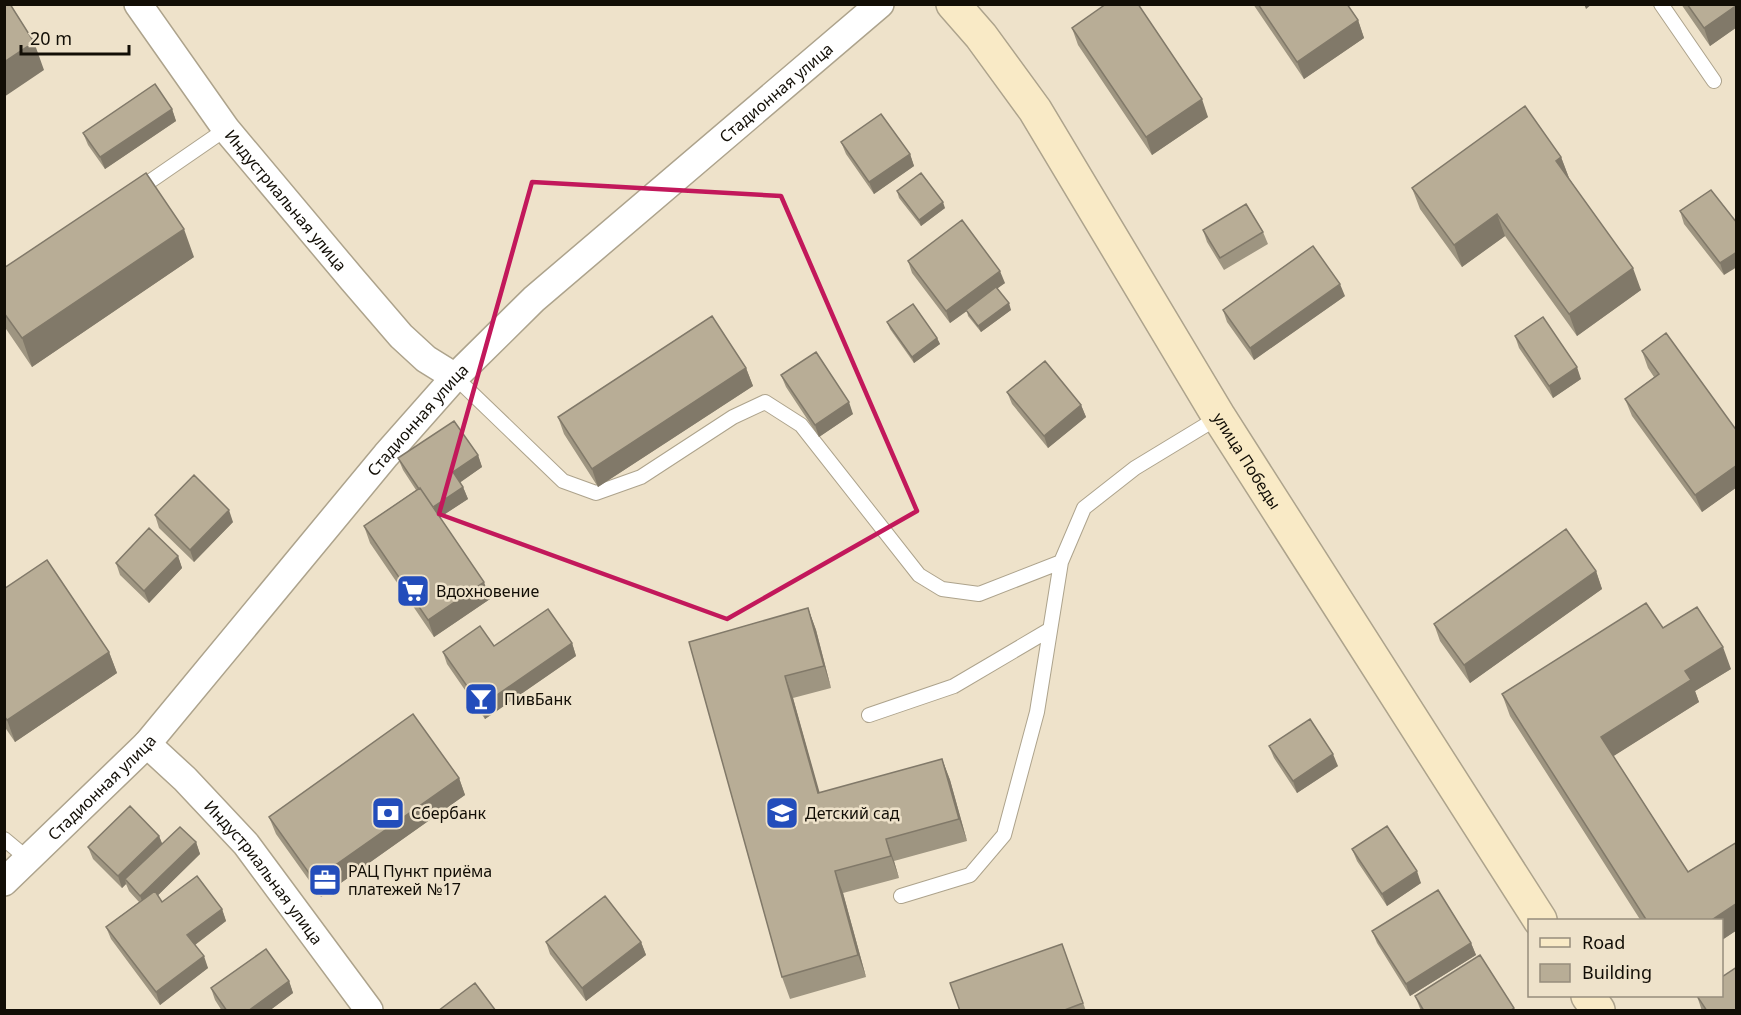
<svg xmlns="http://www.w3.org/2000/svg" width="1741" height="1015" viewBox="0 0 1741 1015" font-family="'Noto Sans',sans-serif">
<rect width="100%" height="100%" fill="#eee2ca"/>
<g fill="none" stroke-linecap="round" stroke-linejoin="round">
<defs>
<path id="lane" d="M1661 4 1714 81
M136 191 226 129
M455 377 563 481 596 493 641 477 733 417 765 402 801 425 919 575 942 589 979 594 1061 562
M869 715 954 686 1049 630
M4 839 28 859
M901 896 970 875 1004 835 1037 712 1061 562 1084 508 1135 468 1219 417"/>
<g id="street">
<path id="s1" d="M138 4 226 129 352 279 401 336 426 359 455 377"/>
<path id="s2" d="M147 744 185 779 246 844 369 1010"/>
<path id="s3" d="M4 882 147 744 386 455 455 377 534 299 880 4"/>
</g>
<g id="secondary">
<path id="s4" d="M953 4 981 36 1035 110 1219 417 1540 920"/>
<path d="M1588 996 1598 1010"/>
</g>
</defs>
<use href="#lane" stroke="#ada38c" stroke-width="16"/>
<use href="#street" stroke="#ada38c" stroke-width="30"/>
<use href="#secondary" stroke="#ada38c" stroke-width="36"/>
<use href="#lane" stroke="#fff" stroke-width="14"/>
<use href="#street" stroke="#fff" stroke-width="27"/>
<use href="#secondary" stroke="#f9eac6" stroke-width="33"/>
</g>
<path fill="#9e9581" d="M1253 4H1347L1358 20 1364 38 1304 79Z
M1681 4H1737V27L1710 46Z
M1072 28 1208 117 1152 155 1078 45Z
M172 109 176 121 105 169 88 145 83 133Z
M841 142 910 154 914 166 874 194 846 154Z
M1561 157 1569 178 1641 290 1577 336 1505 236 1462 267 1420 209 1412 188Z
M1711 190 1724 275 1684 224 1680 211Z
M897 191 945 208 921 226 899 198Z
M1203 230 1263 232 1268 244 1224 270 1207 242Z
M194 257 32 367 4 326V268Z
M908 261 1005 283 997 288 1011 310 981 332 968 316 967 311 950 323 912 273Z
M1345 296 1254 360 1227 322 1223 310Z
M887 322 937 338 940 344 914 363 890 329Z
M1515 336 1581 379 1553 398 1519 348Z
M1642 351 1737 431V487L1702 512 1632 416 1625 399 1654 377 1648 368Z
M746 368 753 386 598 487 564 434 558 417Z
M781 375 853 414 819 437 786 387Z
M1007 392 1081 405 1086 417 1048 448 1012 404Z
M478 455 482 467 460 482 463 487 468 499 440 517 490 599 434 637 370 543 364 526 416 490 403 470 398 458Z
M155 515 233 522 194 562 159 528Z
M178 556 182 568 149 603 120 575 116 563Z
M1596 571 1602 589 1470 683 1440 641 1434 624Z
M4 589 109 652 117 673 15 742 4 726Z
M808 608 816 630 831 688 793 698 819 793 942 759 950 780 967 841 894 861 899 878 843 893 866 977 790 999 782 977 689 642Z
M1663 628 1731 669 1695 691 1699 702 1613 756 1688 872 1737 930 1722 940V921H1641L1510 716 1502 694Z
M572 643 576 656 485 719 447 664 443 652 494 646Z
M1269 746 1338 766 1297 793 1274 758Z
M459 778 465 795 321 897 276 834 269 817Z
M159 836 162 844 196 842 200 854 158 895 162 902 222 909 226 921 195 945 208 968 160 1005 111 939 106 927 139 902 129 891 126 884 122 888 93 859 88 847Z
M1352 849 1421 883 1387 906 1357 861Z
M1372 931 1471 943 1476 955 1410 996 1377 943Z
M546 942H641L646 955 586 1001 550 954Z
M1062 944 1086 1011H960Z
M289 981 293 993 269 1011H222L215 1000 211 988Z
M1415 996 1515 1011H1421Z
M1697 996 1737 1011H1702Z"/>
<path fill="#817969" d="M1584 4H1592L1586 9Z
M1737 5V27L1710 46 1704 28Z
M1358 20 1364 38 1304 79 1297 62Z
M34 42 44 70 4 97V62Z
M1202 99 1208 117 1152 155 1146 137Z
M172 109 176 121 105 169 100 157Z
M910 154 914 166 874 194 869 182Z
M1561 157 1569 178 1556 161Z
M943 202 945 208 921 226 919 220Z
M1497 214 1505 236 1462 267 1454 245Z
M184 229 194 257 32 367 22 338Z
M1737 252V267L1724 275 1720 263Z
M1633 268 1641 290 1577 336 1569 314Z
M1000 271 1005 283 950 323 946 311Z
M1340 284 1345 296 1254 360 1250 348Z
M1009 303 1011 310 981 332 978 326Z
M937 338 940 344 914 363 912 357Z
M1577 367 1581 379 1553 398 1549 386Z
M746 368 753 386 598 487 592 469Z
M849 402 853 414 819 437 815 425Z
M1081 405 1086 417 1048 448 1044 436Z
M478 455 482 467 458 484 453 472Z
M1737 465V487L1702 512 1695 495Z
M463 487 468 499 436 520 432 508Z
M229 510 233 522 194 562 190 550Z
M178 556 182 568 149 603 144 591Z
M1596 571 1602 589 1470 683 1464 665Z
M484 582 490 599 434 637 428 620Z
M808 608 816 630 831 688 824 666Z
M572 643 576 656 485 719 481 706Z
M1723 647 1731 669 1695 691 1699 702 1609 759 1601 737 1685 671Z
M109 652 117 673 15 742 7 720Z
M785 676 793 698 826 815 818 793Z
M1333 754 1338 766 1297 793 1293 781Z
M942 759 950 780 967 841 959 819Z
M459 778 465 795 321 897 314 880Z
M159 836 164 848 125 879 126 884 122 888 118 876Z
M886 839 894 861 899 878 891 856Z
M196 842 200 854 145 908 140 896Z
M835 871 843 893 866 977 858 955Z
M1417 871 1421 883 1387 906 1382 894Z
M1737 903V930L1722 940V921H1710Z
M222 909 226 921 192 947 187 935Z
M641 942 646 955 586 1001 582 988Z
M1471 943 1476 955 1410 996 1406 984Z
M204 956 208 968 160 1005 156 992Z
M289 981 293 993 269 1011H248Z"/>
<path fill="#b8ad96" stroke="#817969" stroke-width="1.5" d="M4 4H10L34 42 4 62Z
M1106 4H1138L1202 99 1146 137 1072 28Z
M1258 4H1347L1358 20 1297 62Z
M1687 4H1737V5L1704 28Z
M155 84 172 109 100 157 83 133Z
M1525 106 1561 157 1556 161 1633 268 1569 314 1497 214 1454 245 1412 188Z
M881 114 910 154 869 182 841 142Z
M146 173 184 229 22 338 4 313V268Z
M921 173 943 202 919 220 897 191Z
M1711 190 1737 223V252L1720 263 1680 211Z
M1246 204 1263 232 1220 258 1203 230Z
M962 220 1000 271 946 311 908 261Z
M1313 246 1340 284 1250 348 1223 310Z
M996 287 1009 303 978 326 966 310Z
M913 304 937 338 912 357 887 322Z
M712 316 746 368 592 469 558 417Z
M1543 317 1577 367 1549 386 1515 336Z
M1666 333 1737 431V465L1695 495 1625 399 1659 374 1642 351Z
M816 352 849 402 815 425 781 375Z
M1045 361 1081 405 1044 436 1007 392Z
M454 421 478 455 453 472 463 487 433 507 420 488 419 489 398 458Z
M194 475 229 510 190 550 155 515Z
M420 488 484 582 428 620 364 526Z
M149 528 178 556 144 591 116 563Z
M1566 529 1596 571 1464 665 1434 624Z
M47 560 109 652 7 720 4 716V589Z
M1646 603 1663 628 1697 607 1723 647 1685 671 1691 680 1601 737 1688 872 1737 842V903L1710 921H1647L1502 694Z
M808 608 824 666 785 676 818 793 942 759 959 819 886 839 891 856 835 871 858 955 782 977 689 642Z
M548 609 572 643 481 706 443 652 480 626 494 646Z
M413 714 459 778 314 880 269 817Z
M1310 719 1333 754 1293 781 1269 746Z
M130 806 159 836 118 876 88 847Z
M1387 826 1417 871 1382 894 1352 849Z
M180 827 196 842 140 896 125 879Z
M197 876 222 909 187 935 204 956 156 992 106 927 155 891 162 902Z
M1438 890 1471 943 1406 984 1372 931Z
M605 896 641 942 582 988 546 942Z
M1062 944 1083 1003 1062 1011H960L950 983Z
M266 949 289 981 248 1011H227L211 988Z
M1480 955 1514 1008 1510 1011H1424L1415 996Z
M1737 967V1011H1707L1697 996H1722V977Z
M475 983 496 1011H438Z"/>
<path fill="none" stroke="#c2185b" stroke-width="4.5" stroke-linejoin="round" d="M532 182 781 196 917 511 727 619 439 514Z"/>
<defs>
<symbol id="supermarket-square" viewBox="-11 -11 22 22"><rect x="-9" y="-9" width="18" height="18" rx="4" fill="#234dbb" stroke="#eee2ca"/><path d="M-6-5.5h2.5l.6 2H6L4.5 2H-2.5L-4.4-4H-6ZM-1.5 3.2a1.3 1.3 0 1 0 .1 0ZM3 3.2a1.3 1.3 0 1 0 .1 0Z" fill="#fff"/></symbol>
<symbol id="bar-square" viewBox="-11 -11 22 22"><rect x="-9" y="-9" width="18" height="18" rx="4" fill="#234dbb" stroke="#eee2ca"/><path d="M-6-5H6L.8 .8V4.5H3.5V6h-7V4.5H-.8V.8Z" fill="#fff"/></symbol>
<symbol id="bank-square" viewBox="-11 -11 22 22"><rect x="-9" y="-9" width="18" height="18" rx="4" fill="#234dbb" stroke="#eee2ca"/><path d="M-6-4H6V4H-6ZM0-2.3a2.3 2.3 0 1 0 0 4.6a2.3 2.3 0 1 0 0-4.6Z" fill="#fff"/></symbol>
<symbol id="school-square" viewBox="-11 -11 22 22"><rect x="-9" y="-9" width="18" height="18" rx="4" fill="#234dbb" stroke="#eee2ca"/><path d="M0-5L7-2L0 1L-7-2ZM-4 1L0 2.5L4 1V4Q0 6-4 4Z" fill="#fff"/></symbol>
<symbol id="office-square" viewBox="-11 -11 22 22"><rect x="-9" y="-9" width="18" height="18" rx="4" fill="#234dbb" stroke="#eee2ca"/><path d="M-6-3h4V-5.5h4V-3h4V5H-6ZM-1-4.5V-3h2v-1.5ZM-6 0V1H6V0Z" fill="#fff"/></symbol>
</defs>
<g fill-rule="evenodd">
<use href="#supermarket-square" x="394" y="572" width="38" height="38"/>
<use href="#bar-square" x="462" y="680" width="38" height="38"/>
<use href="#bank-square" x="369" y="794" width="38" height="38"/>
<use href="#school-square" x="763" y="794" width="38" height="38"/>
<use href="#office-square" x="306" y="861" width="38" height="38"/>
</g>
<g text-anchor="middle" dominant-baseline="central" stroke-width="5" stroke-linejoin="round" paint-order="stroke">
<g font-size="16" fill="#120e06" stroke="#eee2ca">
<text stroke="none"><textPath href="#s3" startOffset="1107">Стадионная улица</textPath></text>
<text stroke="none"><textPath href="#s1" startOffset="246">Индустриальная улица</textPath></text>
<text stroke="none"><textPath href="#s3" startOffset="621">Стадионная улица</textPath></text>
<text stroke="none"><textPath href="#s4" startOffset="544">улица Победы</textPath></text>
<text stroke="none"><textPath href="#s3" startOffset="136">Стадионная улица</textPath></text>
<text stroke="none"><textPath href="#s2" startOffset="174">Индустриальная улица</textPath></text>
</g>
<g font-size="16" fill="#120e06" stroke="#eee2ca" text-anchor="start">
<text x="436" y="591">Вдохновение</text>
<text x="504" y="699">ПивБанк</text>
<text x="411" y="813">Сбербанк</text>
<text x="805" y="813">Детский сад</text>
<text x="348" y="871">РАЦ Пункт приёма<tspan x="348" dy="18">платежей №17</tspan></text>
</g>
</g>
<rect width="1741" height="1015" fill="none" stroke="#120e06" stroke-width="12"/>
<rect x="1528" y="919" width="195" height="78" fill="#eee2ca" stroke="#968d7c" stroke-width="1.5"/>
<rect x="1540" y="938" width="30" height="9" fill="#f9eac6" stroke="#968d7c" stroke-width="1.5"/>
<text x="1582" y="949" font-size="18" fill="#120e06">Road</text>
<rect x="1540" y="964" width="30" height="18" fill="#b8ad96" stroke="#968d7c" stroke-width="1.5"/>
<text x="1582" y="979" font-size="18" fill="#120e06">Building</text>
<path d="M21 45v9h108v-9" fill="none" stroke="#120e06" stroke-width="3"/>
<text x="30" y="45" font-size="18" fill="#120e06" stroke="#eee2ca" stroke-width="4.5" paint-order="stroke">20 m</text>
</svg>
